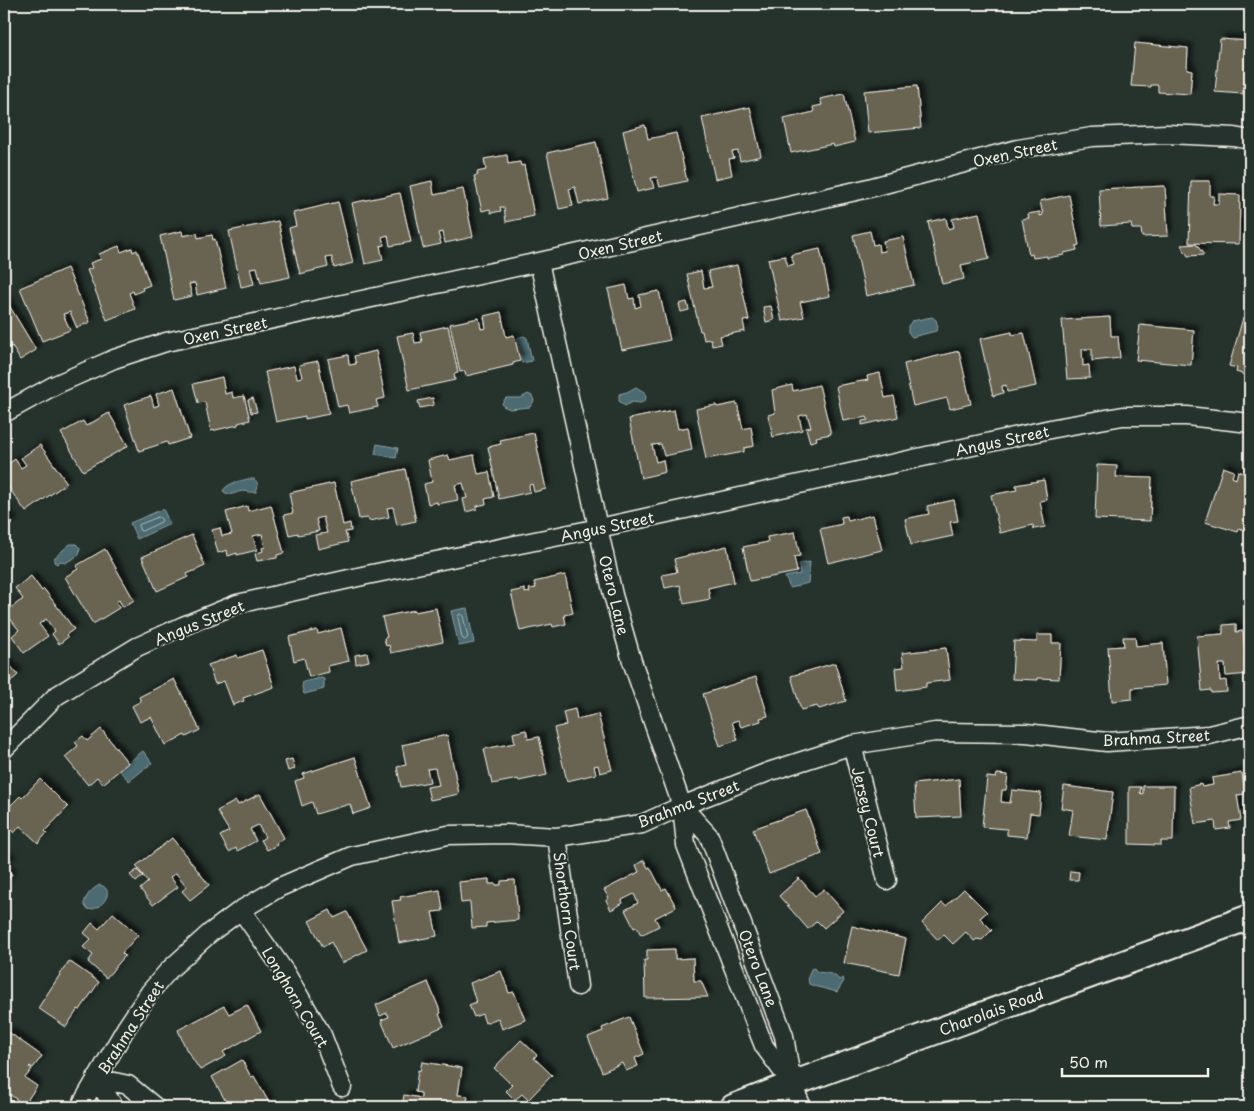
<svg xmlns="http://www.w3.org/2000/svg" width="1254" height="1111" viewBox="0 0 1254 1111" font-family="'Playpen Sans',sans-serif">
<defs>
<filter id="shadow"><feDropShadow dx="4.5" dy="-4.5" stdDeviation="2.5" flood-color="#0009"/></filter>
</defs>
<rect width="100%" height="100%" fill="#26332d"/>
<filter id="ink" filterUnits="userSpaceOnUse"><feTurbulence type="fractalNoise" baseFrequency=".02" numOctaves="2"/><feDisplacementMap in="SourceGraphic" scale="10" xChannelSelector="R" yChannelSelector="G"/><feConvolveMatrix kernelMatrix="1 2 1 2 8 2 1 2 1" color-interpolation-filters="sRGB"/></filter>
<g filter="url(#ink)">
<path fill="#4b6a72" stroke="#8fa0a1" d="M932 317 936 320 938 327 936 331 912 337 908 332V326L912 321Z
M524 336 527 338 532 361 522 363 517 338Z
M636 387 644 392 646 397 645 401 640 403 632 402 625 406 619 401V394L627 392Z
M528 394 532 396 534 401 530 407 510 409 503 406 502 403 506 398H521Z
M377 444 398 448 396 458 375 454Z
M248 479H254C259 483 258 487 256 492 251 493 247 491 243 491 234 492 231 498 223 491 227 483 240 481 248 479Z
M163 509 170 524 137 539 130 523Z
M70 544H76L80 548 79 555 65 563 60 561 57 564 54 562V558Z
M810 562 808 583 790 588 785 577 800 574 799 564Z
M467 608 474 643 459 646 451 611Z
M321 678 324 679V689L304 694 302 687 303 682Z
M143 751 152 763 129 781 119 770Z
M100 885C118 890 99 913 87 909L84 904C85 896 93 888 100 885Z
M814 968 817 972C825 973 835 973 839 980L843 978 844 981 837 992C828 989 817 988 809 984L808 977 811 969Z"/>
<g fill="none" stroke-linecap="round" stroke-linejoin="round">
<path stroke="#b0bbb9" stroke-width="1" d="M159 517 162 520 161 522 142 531 139 530V525Z
M460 614 463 616 468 637 465 640 462 638 458 617Z"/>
</g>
<path fill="#696451" stroke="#f4f1e8" filter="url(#shadow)" d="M1220 39 1250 41V72H1245L1243 94 1215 92Z
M1135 43 1188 48 1187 69 1192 70 1190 94 1158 92V85H1151V87L1131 86Z
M917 86 921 128 868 133 864 91Z
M844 94 855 142 834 147 833 144 791 153 784 119 814 112 813 107 822 105 820 99Z
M750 107 761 156 740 161 738 151 732 152 734 158 729 159 732 175 715 179 702 118Z
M645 125 648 139 676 133 687 181 660 187 657 177 651 178 654 188 637 192 623 131Z
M596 142 608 198 579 204 575 187 569 189 573 206 559 209 547 153Z
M507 155 508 164 520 162 521 166 524 165 534 216 506 222 504 207H500L501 211 491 213 490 209 482 211 474 176 478 175 477 172 486 170 484 159Z
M432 181 434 195 463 189 473 237 445 243 443 232 438 233 441 244 423 248 410 186Z
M1191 181H1210V196H1214L1213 204H1219V194L1240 195 1239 244 1189 243Z
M1165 186 1168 236 1142 237 1141 229H1132L1131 224 1101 226 1099 189Z
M400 193 411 242 390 246 388 235 382 237 384 245 380 246 383 260 365 264 352 203Z
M1069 195 1079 245 1076 246 1077 250 1064 253V255L1047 258V256L1033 258 1032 254 1029 255 1022 219 1029 218 1028 214 1040 212V216L1043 215 1040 201Z
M338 202 353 263 334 268 332 257 326 258 328 267 300 274 289 228 296 226 293 213Z
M979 213 989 259 961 265 964 279 942 284 928 222 946 218 948 229 954 227 952 219Z
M278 221 290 277 261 283 257 267 250 268 254 284 241 287 229 231Z
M182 231 183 236 197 233 198 238 212 235 213 240 215 239 226 288 197 295 195 283 189 284 192 296 174 300 160 236Z
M870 231 873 245 878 244 879 252 885 251 883 241 903 237 914 285 866 296 853 235Z
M1196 244 1204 255 1188 256 1181 245Z
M119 246 121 252 132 248 133 252 137 250 150 285 142 288 143 290 134 294 133 291 129 293 135 309 107 320 87 270 92 268 90 263 101 259 99 254Z
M820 249 830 296 800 302 804 317 782 321 768 259 785 256 788 266 794 264 791 255Z
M737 265 749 320 743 321 745 331 720 336 722 344 712 346 711 339 704 340 702 331H700L687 274 701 271 704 288 712 287 708 271Z
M67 268 90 322 77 328 70 312 63 314 70 330 42 341 20 288Z
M626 285 629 299 634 298 635 308 641 306 639 295 659 291 670 340 622 350 608 289Z
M4 297 36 350 20 360 12 346 9 348 5 342 4 343Z
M687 302 689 310 681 312 679 304Z
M771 306 774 320 766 322 763 307Z
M501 312 506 337 514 335 520 361 513 363V365L466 376 465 371 460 372 450 324 479 318 481 329 486 328 484 316Z
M1110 317 1111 336H1118L1120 358 1092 361V349H1082L1083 366 1089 365 1090 378 1067 379 1062 320Z
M1243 318 1250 320V351L1248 360 1250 361V373L1249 372 1248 376 1236 372 1237 368 1229 366Z
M1140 325 1194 330 1191 365 1136 360Z
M448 326 458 373 454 374 455 380 409 390 397 336 413 333 415 343 422 342 420 332Z
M1012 332V335L1024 333 1036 386 1007 392 1006 385 1002 386 1003 393 993 396 980 339Z
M376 351 385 398 376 400 378 407 349 413 347 405 338 407 328 359 348 355 349 365 356 364 354 356Z
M959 351 971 404 950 409 947 398 913 406 904 364Z
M318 361 329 414 305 419V416L276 422 265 372 294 366 297 378 302 377 299 365Z
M880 373 885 398 894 396 898 417 862 425V421L868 420 867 417 843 421 836 386 868 380 867 376Z
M222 377 225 394 232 392 233 398 244 396 250 420 238 423V425L211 431 205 402 198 403 193 384Z
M792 385 793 391 819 385 831 434 816 437 817 440 810 442 806 428 811 427 807 414 799 416 802 430 773 437 768 415 775 413 772 390Z
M174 388 190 438 168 445 167 442 139 451 124 405 151 396 154 407 159 405 156 394Z
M253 398 257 412 251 413 248 400Z
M433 398 434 405 420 408 418 401Z
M737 403 743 429 751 427 754 446 744 448V452L706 459 696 409 716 405 717 407Z
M674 410 678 429 688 427 692 450 664 456 661 444 652 445 656 462 663 460 665 472 641 478 629 419Z
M109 413 128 446 83 471 61 433 83 421 86 426Z
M534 433 546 489 534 492 532 484 529 485 530 492 499 499 488 447 501 444 500 440Z
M40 445 67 483 26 512 4 481V467L15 459 21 468 26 465 21 458Z
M448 455 450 460 474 455 478 474 489 472 494 497 485 499 486 504 477 506V509L466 512 463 499 467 498 463 483 455 485 458 500 437 504V502L428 504 424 484 432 482 428 460Z
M1097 465 1117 466 1116 477 1152 478 1150 521 1095 519Z
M1223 467 1234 471 1232 477 1236 479 1238 471 1250 475V532L1239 528 1238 532 1205 522Z
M405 469 416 521 397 525 393 507 387 508 389 517 369 521 368 518 359 519 351 481Z
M1044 480 1047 500 1040 501 1045 527 1034 529 1033 525 1000 533 991 495 1017 490 1016 485Z
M334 483 343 525 350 523 351 531 345 532 348 542 318 549 315 535 327 533 323 517 316 519 319 531 298 535V533L289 535 284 515 293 513 289 493Z
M954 500 958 521 950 522 953 536 911 545 905 519 929 514 927 506Z
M271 505 284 553 277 555V558L257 561 255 554 263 551 262 548 265 547 262 534 253 536 257 550 237 555V553L228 556 227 550 218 553 212 530 220 528 222 536 232 534 226 512 247 506 248 511Z
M4 511 13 523 4 531Z
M873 515 882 550 828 563 820 529 842 524 841 517 847 516 848 521Z
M795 532 800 556 794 557 797 572 750 581 743 547 768 542 767 537Z
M192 535 205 566 187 574 188 577 157 591 142 557Z
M727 546 734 582 708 588 710 599 684 604 680 585 665 588 662 575 677 572 674 559Z
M105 549 134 600 123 607 119 600 116 602 119 608 93 624 65 577 78 569 76 566Z
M565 575 573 613 564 615 566 624 553 627 552 624 520 631 511 592 525 589V593L530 592 529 589 536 588 534 582Z
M31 576 42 591 44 589 74 629 66 635 68 637 59 644 52 634 55 631 46 619 39 624 48 636 24 653 12 636 19 630 5 612 23 599 15 588Z
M436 608 443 642 391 653 389 645 386 646 384 638 387 637 382 617 415 610V612Z
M1236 624V632L1243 631 1245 652H1250V674L1226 676 1225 664H1219L1220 681 1226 680 1227 692 1211 693V690L1202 691 1197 636 1223 634V625Z
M341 628 349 661 328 666 329 672 309 677 304 658 294 661 289 637 317 630 318 634Z
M1037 635H1052V643H1061L1059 679 1038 678V680L1012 679 1014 641 1037 642Z
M1123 637H1135L1136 646 1163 643 1166 685 1132 688V699L1112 701 1108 647 1124 646Z
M946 648 950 680 926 683V687L897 691 895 668 904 667 902 653Z
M262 650 274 687 243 698 244 701 233 705 224 681 215 684 208 665 237 655 238 658Z
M367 653 369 661 356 664 355 655Z
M4 658 18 675 4 687Z
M835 663 846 701 819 709 817 706 801 710 791 676Z
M756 677 768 716 760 718 761 721 741 727 738 720 732 722 738 740 720 746 703 694Z
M174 679 200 730 186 737 185 735 165 745 151 717 140 722 132 706 141 701 139 697Z
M575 709 577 719 598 714 612 770 600 773 598 765 594 766 596 774 567 781 554 728 566 725 563 712Z
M101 729 128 763 103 784 97 777 88 785 65 757 78 746 75 742 83 736 87 741Z
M526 730 528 739 539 737 547 775 519 781 518 779 492 784 484 749 515 743 513 733Z
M447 735 459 794 430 800 427 787 439 785 435 768 427 769 430 782 401 787 397 767 406 765 402 745Z
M355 757 371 808 353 814 350 804 316 814 312 802 302 806 295 781 304 778 303 774Z
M292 759 295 769 288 771 285 761Z
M1242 773 1245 794 1237 795 1241 820 1229 822 1230 828 1216 830 1215 821 1195 824 1189 787 1201 784 1202 787 1213 785 1212 778Z
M997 774 1008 775 1006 790H1002L1001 802 1010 803 1012 790 1041 793 1039 814 1030 813 1027 837 1007 835V829L982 827 987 777 996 778Z
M40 779 68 807 45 831 47 833 38 843 20 826 14 833 4 823V812L20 796 22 798Z
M959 779 961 816 916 818 914 784Z
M1064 786 1113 792 1107 840 1069 836 1073 810 1061 808Z
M1143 786H1174L1173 841H1161V845L1129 844V787H1141L1140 793 1143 794Z
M260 794 284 838 276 843 277 845 267 850 261 840 265 837 258 825 250 829 256 841 237 851 236 848 229 852 220 836 229 831 217 811 236 801 238 805Z
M806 810 822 854 769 874 753 829Z
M172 838 209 885 190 900 182 891 187 887 176 873 170 877 178 887 153 905 140 889 148 882 136 866Z
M4 856 11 860 5 869 12 874 6 883 4 882Z
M644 860 648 868 650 867 662 890 666 888 676 907 655 918 659 926 641 935 637 927 634 928 625 910 638 903 634 894 622 900 623 903 611 910 606 900 609 898 604 890 639 872 636 865Z
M137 870 143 876 136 882 130 875Z
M1070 871 1079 872 1078 880H1069Z
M799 878 815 896 824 889 843 911 824 928 817 921 808 929 779 896Z
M489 879V884H496V885H501V881L515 880 518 920 486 923V927L472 928 470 902 461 903 459 882Z
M964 889 987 912 980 918 992 930 982 940 977 939 974 941 966 932 953 944 944 935 938 940 922 923 942 903 946 906Z
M440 890 443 911 432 912 437 936 399 943 392 901 401 900 400 897Z
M330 910 334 918 347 912 367 950 342 963 331 942 323 947 309 921Z
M113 913 138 935 122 953 125 956 106 978 88 962 93 955 83 947 91 939 84 933 92 923 99 929Z
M852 926 906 939 899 974 844 963Z
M675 949V959L693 958 694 981H701L708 997 645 998 644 960H647V950Z
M69 961 99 982 80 1010 78 1009 66 1027 38 1008Z
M501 971 509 993 514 992 525 1020 502 1029 498 1018 485 1023 482 1014 474 1017 469 1005 476 1002 470 983Z
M428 982 441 1013 439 1014 444 1026 393 1048 381 1020 389 1017 387 1013 380 1016 376 1005Z
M247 1005 261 1031 223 1052 226 1056 200 1070 186 1049 178 1030 224 1006 229 1014Z
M629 1017 644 1054 635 1058 638 1066 626 1071 622 1063 602 1072 588 1037 603 1031 602 1028Z
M7 1031 42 1056 33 1068 30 1066 29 1067 32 1069 25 1078 37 1086 24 1105 4 1090V1035Z
M521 1040 537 1055 534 1058 552 1075 528 1100 522 1094 515 1100 506 1091 512 1085 494 1068Z
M242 1060 251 1077 254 1076 271 1106 229 1107 212 1077Z
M422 1062 462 1068 458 1095 468 1096 466 1107H402L404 1095 421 1098V1093L415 1092 418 1070 420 1071Z"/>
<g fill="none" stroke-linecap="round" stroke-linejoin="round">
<defs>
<path id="street" d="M539 262 613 595 632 661 682 806 686 845 764 1046 792 1084 784 1036 709 836 682 806
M4 413 55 385 114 359 166 342 539 262 865 189 1018 149 1092 137 1167 134 1234 137 1250 140
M852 745 887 880
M4 749 56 696 137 647 183 626 237 604 367 575 599 528 1055 428 1123 416H1187L1250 423
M557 837 578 986
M241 910 285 972 322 1035 342 1087
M792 1084 802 1107
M80 1107 126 1028 150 992 169 970 210 933 241 910 280 887 352 856 448 835 506 834 557 837 642 824 682 806 768 772 852 745 935 732 1026 733 1107 742 1209 735 1250 725
M114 1107 96 1078 128 1085 155 1107"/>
<path id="secondary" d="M733 1107 792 1084 1250 917"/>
</defs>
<use href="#street" stroke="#f4f1e8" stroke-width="21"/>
<use href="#secondary" stroke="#f4f1e8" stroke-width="28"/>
<use href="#street" stroke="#26332d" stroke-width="18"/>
<use href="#secondary" stroke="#26332d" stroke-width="24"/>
</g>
</g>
<g text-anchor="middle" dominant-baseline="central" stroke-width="4" stroke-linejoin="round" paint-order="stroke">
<g font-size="15" fill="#f4f1e8" stroke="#26332d">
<text transform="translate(1015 152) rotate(-12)">Oxen Street</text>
<text transform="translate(620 244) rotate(-13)">Oxen Street</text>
<text transform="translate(225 330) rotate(-12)">Oxen Street</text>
<text transform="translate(1002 440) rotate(-12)">Angus Street</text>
<text transform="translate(607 526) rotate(-12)">Angus Street</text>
<text transform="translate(615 595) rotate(76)">Otero Lane</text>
<text transform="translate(199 622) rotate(-22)">Angus Street</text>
<text transform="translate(1156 737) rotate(-3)">Brahma Street</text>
<text transform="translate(688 803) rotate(-21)">Brahma Street</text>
<text transform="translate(869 812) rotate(76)">Jersey Court</text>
<text transform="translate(568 911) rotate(82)">Shorthorn Court</text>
<text transform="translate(759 968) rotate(69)">Otero Lane</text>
<text transform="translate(296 997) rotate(59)">Longhorn Court</text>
<text transform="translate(991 1011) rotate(-20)">Charolais Road</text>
<text transform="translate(130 1027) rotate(-57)">Brahma Street</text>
</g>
</g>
<rect width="1254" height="1111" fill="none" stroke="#26332d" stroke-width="20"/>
<rect x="10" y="10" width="1234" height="1091" fill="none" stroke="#f4f1e8" stroke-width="2" filter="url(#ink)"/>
<path d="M1062 1068v8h146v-8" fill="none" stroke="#f4f1e8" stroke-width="2.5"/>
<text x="1069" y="1068" font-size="15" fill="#f4f1e8" stroke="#26332d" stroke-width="4" paint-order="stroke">50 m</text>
</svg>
